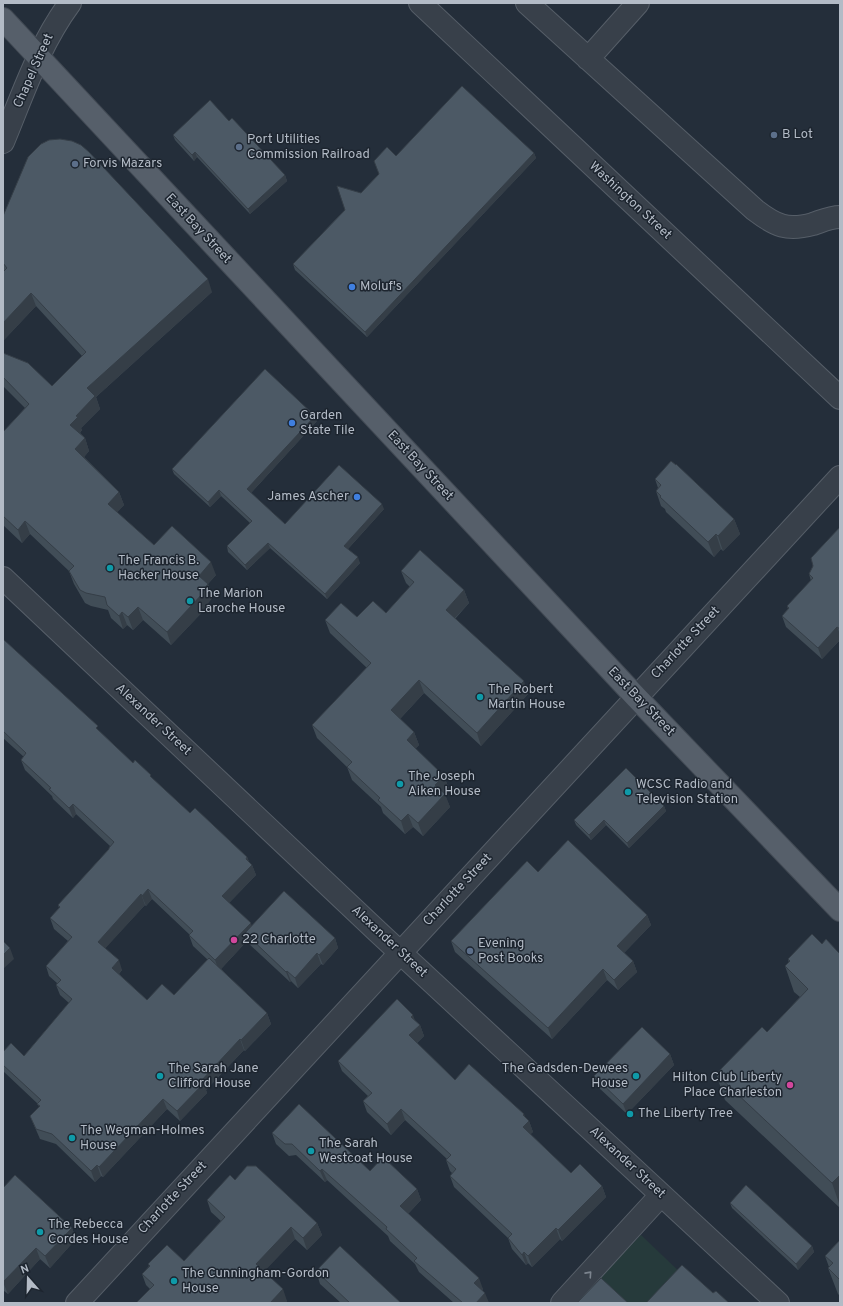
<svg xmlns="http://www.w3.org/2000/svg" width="843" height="1306" viewBox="0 0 843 1306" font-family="Overpass,sans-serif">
<rect width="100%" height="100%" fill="#242e3a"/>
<path fill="#263a3b" d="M641 1235 686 1278 662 1303H626L599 1278Z"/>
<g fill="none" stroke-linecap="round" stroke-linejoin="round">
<defs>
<path id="minor" d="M420 3 840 398
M527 3 755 210C776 226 787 231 813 224 822 221 830 217 840 217
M588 59 638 3
M3 142C23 94 39 45 70 3
M3 578 378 932 778 1303
M77 1303 840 477
M562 1303 661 1195"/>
<path id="major" d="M3 19 636 697 840 910"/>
</defs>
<use href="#minor" stroke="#565e68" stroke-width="24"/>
<use href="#major" stroke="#414953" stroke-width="24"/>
<use href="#minor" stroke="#38404a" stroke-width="22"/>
<use href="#major" stroke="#565f6a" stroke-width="22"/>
</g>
<path fill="#414d57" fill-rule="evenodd" d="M229 121 285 175 287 181 250 214 197 157 194 161 175 140 173 135Z
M534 153 536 158 367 337 295 270 293 264 396 156Z
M3 216 212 292 96 397 100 409 81 428 82 430 80 433 85 438 89 451 84 457 119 492 124 505 117 512 154 545 216 575 208 584 213 597 208 603 209 605 171 645 143 620 133 630 127 625 123 629 111 618 108 610 91 606 85 603 74 584 69 571 30 534 22 543 3 525V432L25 408 3 386V353L52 386 82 356 36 306 3 341Z
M317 421 251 493 285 524 384 509 348 549 360 563 327 599 270 548 247 570 228 552 227 546 250 523 221 496 210 507 174 474 172 469Z
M655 479 734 519 740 534 723 551 721 549 714 557 666 512 665 509 661 506 656 491 658 488Z
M840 527V640L822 659 786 627 782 616 788 609 787 606 811 581 809 574Z
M401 571 464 590 469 603 455 619 528 694 481 746 424 693 400 719 414 732 419 745 415 749 444 776 449 789 444 793 450 807 423 836 413 827 405 834 383 813 381 807 352 780 347 767 317 738 312 725 367 668 330 633 325 620 357 617 386 613 410 587 406 583Z
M3 639 133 763 152 779 190 813 247 857 249 862 252 865 256 875 229 903 251 923V926L335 938 338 948 323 965 321 964 298 988 291 981 290 982 248 943 247 941 221 969 267 1013 271 1024 245 1051 244 1050 206 1090 207 1093 180 1121 167 1109 103 1177 101 1176 95 1182 56 1144 40 1139 30 1116 39 1107 38 1104 3 1071V1052L24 1056 69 1003 60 995 56 985 57 983 49 976 46 966 68 941 54 929 50 918 59 908 58 905 109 849V848L110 846 76 814 73 818 53 799 52 796 25 770 21 760 24 757 3 738ZM152 899 190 935H189L193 946 208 960 174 995 147 1000 119 974 122 970 105 948 145 905 146 906Z
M664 806 666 811 629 848 606 825 591 840 576 825 574 820Z
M538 872 647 915 651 925 624 953 633 961 637 972 618 990 607 980 552 1039 455 952 451 941Z
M822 944 839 953 840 951V1208L725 1100 716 1074 767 1032 800 997 794 992 785 966 789 963 788 959Z
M415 1021 420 1025 424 1036 417 1043 455 1080 526 1118 529 1121 533 1132 530 1134 571 1173 602 1186 606 1197 562 1241 560 1239 532 1267 528 1263 526 1265 512 1249 508 1238 454 1187 450 1176 452 1173 450 1171 446 1160 447 1159 405 1120 391 1135 367 1112 363 1101 368 1096 342 1071 338 1061Z
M670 1054 674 1065 627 1114 598 1087 594 1076Z
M272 1133 370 1171 417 1189 421 1200 408 1214 483 1289 482 1290 489 1303H454L419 1272 415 1264 390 1241 388 1236 327 1180 325 1182 296 1155 289 1156 276 1144Z
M235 1180 317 1223 322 1235 307 1250 295 1239 264 1271 287 1301 285 1303H136L150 1289 146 1285 142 1274 149 1266 148 1264 184 1261 221 1221 211 1212 207 1200Z
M3 1188 72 1228 76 1239 50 1268 40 1259 8 1294 4 1291 3 1292Z
M730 1203 812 1246 814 1252 798 1270 732 1208Z
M840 1240V1296L838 1294 828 1268 829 1267 825 1256Z
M316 1271 401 1303H341L320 1284Z"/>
<path fill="#353e47" d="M195 152 197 157 194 161 192 155Z
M534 153 536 158 367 337 365 332Z
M285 175 287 181 250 214 248 209Z
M208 279 212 292 96 397 100 409 81 428 82 430 75 438 70 425 76 416 87 388Z
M31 293 36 306 3 341V323Z
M315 416 317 421 249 495 247 489Z
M85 438 89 451 80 462 75 449Z
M219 490 221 496 210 507 208 502Z
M119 492 124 505 113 517 108 504Z
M382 504 384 509 346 551 344 546Z
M734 519 740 534 723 551 718 536Z
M25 521 30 534 22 543 18 530Z
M716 534 721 549 714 557 708 542Z
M268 543 270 548 247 570 245 565Z
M358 557 360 563 327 599 325 594Z
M211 562 216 575 203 589 199 576Z
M208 584 213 597 208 603 209 605 171 645 167 632Z
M464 590 469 603 450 623 446 610Z
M138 607 143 620 133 630 128 617Z
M122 612 127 625 123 629 119 616Z
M837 627 840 634V640L822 659 818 648Z
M419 680 424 693 396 723 391 710Z
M524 681 528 694 481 746 477 733Z
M414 732 419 745 411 753 407 740Z
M444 776 449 789 440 798 435 785Z
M445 794 450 807 423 836 418 823Z
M73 804 76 814 73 818 69 808Z
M664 806 666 811 629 848 627 843Z
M408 814 413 827 405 834 401 821Z
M604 820 606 825 591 840 589 835Z
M247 857 251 866 252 865 256 875 226 906 222 896Z
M148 889 152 899 146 906 142 896Z
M141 894 145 905 102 952 98 942Z
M647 915 651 925 621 956 617 946Z
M251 923 254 934 245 933 247 941 219 971 215 960Z
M335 938 338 948 323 965 319 955Z
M10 948 14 959 3 969V955Z
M317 953 321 964 298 988 295 978Z
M119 960 122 970 115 978 112 968Z
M633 961 637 972 618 990 614 980Z
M603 969 607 980 552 1039 548 1028Z
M287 971 291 981 290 982 286 972Z
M267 1013 271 1024 245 1051 241 1040Z
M413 1015 417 1026 411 1017Z
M420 1025 424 1036 413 1046 409 1035Z
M240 1039 244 1050 206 1090 207 1093 180 1121 177 1111 201 1081Z
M670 1054 674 1065 627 1114 623 1104Z
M163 1099 167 1109 103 1177 99 1167Z
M401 1109 405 1120 391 1135 387 1124Z
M524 1114 527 1122 529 1121 533 1132 527 1138 523 1127V1115Z
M97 1165 101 1176 95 1182 91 1171Z
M322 1169 327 1180 325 1182 320 1171Z
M840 1175V1206L832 1183Z
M602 1186 606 1197 562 1241 558 1230Z
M417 1189 421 1200 404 1218 400 1206Z
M317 1223 322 1235 307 1250 303 1238Z
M291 1227 295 1239 260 1276 256 1264Z
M72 1228 76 1239 50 1268 45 1256Z
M556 1228 560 1239 532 1267 528 1256Z
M812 1246 814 1252 798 1270 796 1264Z
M36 1248 40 1259 8 1294 3 1282Z
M524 1252 528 1263 526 1265 522 1255Z
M479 1278 483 1289 479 1295 474 1283Z
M283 1289 287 1301 285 1303H270Z
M485 1293 489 1303H476Z"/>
<path fill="#4c5965" stroke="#353e47" d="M462 86 534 153 365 332 293 264 345 210 337 186 361 193 379 174 374 161 387 147 396 156Z
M210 100 229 121 232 118 285 175 248 209 195 152 192 155 173 135Z
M60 139 72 141 81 145 89 152 208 279 87 388 95 396 76 416 78 417 70 425 85 438 75 449 119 492 108 504 154 545 172 526 211 562 199 576 208 584 202 591 204 592 167 632 138 607 128 617 122 612 119 616 107 605 105 597 86 593 80 590 69 571 74 566 25 521 18 530 3 516V432L29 404 3 377V353L28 363 52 386 86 352 31 293 3 323V272L7 268 3 263V216L28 157 41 144 49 140Z
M265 369 315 416 247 489 285 524 339 465 382 504 344 546 358 557 325 594 268 543 245 565 227 546 252 521 219 490 208 502 172 469Z
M671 461 676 465V464L734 519 718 536 716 534 708 542 660 497 661 496 656 491 661 485 655 479Z
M840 527V629L837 627 818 648 782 616 789 608 787 606 813 578 809 574 813 566 811 558Z
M420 550 464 590 446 610 524 681 477 733 419 680 391 710 414 732 407 740 444 776 435 785 445 794 418 823 408 814 401 821 378 800 380 798 347 767 352 762 312 725 371 663 325 620 341 603 357 617 373 601 386 613 414 582 401 571Z
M3 639 98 726 96 728 133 763 135 760 151 775 150 776 190 813 195 808 247 857 246 859 252 865 222 896 251 923 215 960 189 935 193 931 148 889 142 896 141 894 98 942 119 960 112 968 147 1000 162 984 174 995 209 958 267 1013 241 1040 240 1039 201 1081 204 1083 177 1111 163 1099 99 1167 97 1165 91 1171 52 1134 36 1129 30 1116 40 1106 37 1104 41 1100 3 1065V1052L11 1043 24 1056 72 999 56 985 61 980 46 966 72 937 50 918 60 907 58 905 109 849V848L114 842 73 804 69 808 49 789 51 788 21 760 26 753 3 731Z
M626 768 664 806 627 843 604 820 589 835 574 820Z
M568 840 647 915 617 946 633 961 614 980 603 969 548 1028 451 941 527 861 538 872Z
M284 891 335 938 319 955 317 953 295 978 287 971 286 972 245 933Z
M812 934 822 944 826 939 839 953 840 951V1175L832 1183 716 1074 762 1027 767 1032 808 989 785 966 790 961 788 959Z
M3 941 10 948 3 955Z
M397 999 413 1015 411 1017 420 1025 409 1035 455 1080 469 1064 524 1114 523 1115 529 1121 523 1127 571 1173 580 1164 602 1186 558 1230 556 1228 528 1256 524 1252 522 1255 508 1238 512 1234 450 1176 456 1169 446 1160 451 1155 401 1109 387 1124 363 1101 372 1093 338 1061Z
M642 1027 670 1054 623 1104 594 1076Z
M299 1104 370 1171 383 1157 417 1189 400 1206 479 1278 474 1283 485 1293 476 1303H463L414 1261 417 1258 386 1229 387 1227 322 1169 320 1171 292 1144H285L272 1133Z
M247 1166H256L317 1223 303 1238 291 1227 256 1264 283 1289 270 1303H136L154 1285 142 1274 150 1266 148 1264 167 1245 184 1261 225 1217 207 1200 230 1175 235 1180Z
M15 1175 72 1228 45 1256 36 1248 3 1282V1188Z
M746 1185 812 1246 796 1264 730 1203Z
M840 1240V1280L828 1268 833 1263 825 1256Z
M340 1246 401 1303H350L316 1271Z
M682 1265 713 1293 716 1291 729 1303H646Z
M601 1278 628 1303H577Z"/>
<defs><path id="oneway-chevron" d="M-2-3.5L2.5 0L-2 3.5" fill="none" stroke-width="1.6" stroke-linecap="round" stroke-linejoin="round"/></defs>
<use stroke="#7c848e" href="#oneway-chevron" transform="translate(589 1274) rotate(-48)"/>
<g fill="#5c6f8a" stroke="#1d252f" stroke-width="1.5">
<circle cx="774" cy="135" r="4"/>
<circle cx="239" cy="147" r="4"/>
<circle cx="75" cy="164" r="4"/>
<circle cx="470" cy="951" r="4"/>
</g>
<g fill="#3f7fe0" stroke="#1d252f" stroke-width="1.5">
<circle cx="352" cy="287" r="4"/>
<circle cx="292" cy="423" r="4"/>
<circle cx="357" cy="497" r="4"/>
</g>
<g fill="#0f9aa8" stroke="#1d252f" stroke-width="1.5">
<circle cx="110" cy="568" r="4"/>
<circle cx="190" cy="601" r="4"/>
<circle cx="480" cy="697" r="4"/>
<circle cx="400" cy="784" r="4"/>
<circle cx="628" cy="792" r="4"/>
<circle cx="160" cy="1076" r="4"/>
<circle cx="636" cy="1076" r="4"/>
<circle cx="630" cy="1114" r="4"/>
<circle cx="72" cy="1138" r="4"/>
<circle cx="311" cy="1151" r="4"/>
<circle cx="40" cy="1232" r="4"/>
<circle cx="174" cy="1281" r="4"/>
</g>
<g fill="#d1479c" stroke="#1d252f" stroke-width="1.5">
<circle cx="234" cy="940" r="4"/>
<circle cx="790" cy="1085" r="4"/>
</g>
<g text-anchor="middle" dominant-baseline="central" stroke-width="3" stroke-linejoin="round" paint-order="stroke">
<g font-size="13" fill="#b3bbc6" stroke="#1d252f">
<text transform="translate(34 71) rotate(-66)">Chapel Street</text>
<text transform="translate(630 201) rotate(43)">Washington Street</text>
<text transform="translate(198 229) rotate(47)">East Bay Street</text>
<text transform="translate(420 466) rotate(47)">East Bay Street</text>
<text transform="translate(686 643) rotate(-47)">Charlotte Street</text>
<text transform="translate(641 702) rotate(46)">East Bay Street</text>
<text transform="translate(153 720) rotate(43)">Alexander Street</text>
<text transform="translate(458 890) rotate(-47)">Charlotte Street</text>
<text transform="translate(389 942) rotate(43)">Alexander Street</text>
<text transform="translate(627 1163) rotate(43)">Alexander Street</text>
<text transform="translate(173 1198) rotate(-47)">Charlotte Street</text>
</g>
<g font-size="13" fill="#b3bbc6" stroke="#1d252f" text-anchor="start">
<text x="782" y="135">B Lot</text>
<text x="247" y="140">Port Utilities<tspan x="247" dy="15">Commission Railroad</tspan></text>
<text x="83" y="164">Forvis Mazars</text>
<text x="360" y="287">Moluf's</text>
<text x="300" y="416">Garden<tspan x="300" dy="15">State Tile</tspan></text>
<text x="349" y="497" text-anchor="end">James Ascher</text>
<text x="118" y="561">The Francis B.<tspan x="118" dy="15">Hacker House</tspan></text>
<text x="198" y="594">The Marion<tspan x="198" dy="15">Laroche House</tspan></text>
<text x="488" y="690">The Robert<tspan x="488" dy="15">Martin House</tspan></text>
<text x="408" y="777">The Joseph<tspan x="408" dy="15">Aiken House</tspan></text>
<text x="636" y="785">WCSC Radio and<tspan x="636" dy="15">Television Station</tspan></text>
<text x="242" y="940">22 Charlotte</text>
<text x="478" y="944">Evening<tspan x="478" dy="15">Post Books</tspan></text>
<text x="168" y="1069">The Sarah Jane<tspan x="168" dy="15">Clifford House</tspan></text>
<text x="628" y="1069" text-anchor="end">The Gadsden-Dewees<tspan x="628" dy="15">House</tspan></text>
<text x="782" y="1078" text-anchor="end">Hilton Club Liberty<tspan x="782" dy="15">Place Charleston</tspan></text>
<text x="638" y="1114">The Liberty Tree</text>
<text x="80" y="1131">The Wegman-Holmes<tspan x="80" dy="15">House</tspan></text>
<text x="319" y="1144">The Sarah<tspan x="319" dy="15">Westcoat House</tspan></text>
<text x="48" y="1225">The Rebecca<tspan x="48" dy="15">Cordes House</tspan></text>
<text x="182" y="1274">The Cunningham-Gordon<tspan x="182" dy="15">House</tspan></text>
</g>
</g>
<rect width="843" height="1306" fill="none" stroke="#b3bbc6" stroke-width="8"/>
<g transform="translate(28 1278) rotate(340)" stroke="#1d252f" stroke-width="3" paint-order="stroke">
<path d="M0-3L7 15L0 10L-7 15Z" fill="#b3bbc6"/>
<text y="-6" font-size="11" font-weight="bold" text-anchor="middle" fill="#b3bbc6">N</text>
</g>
</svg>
